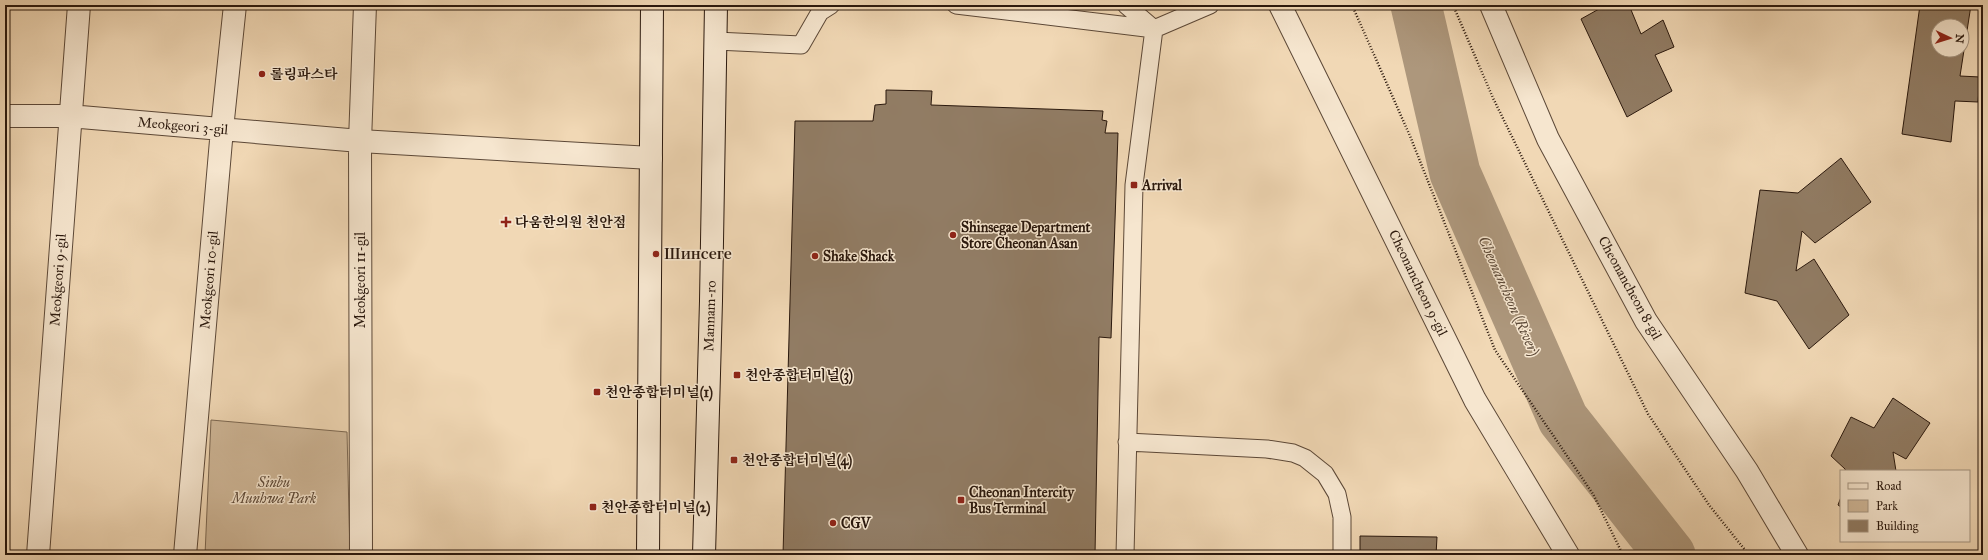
<svg xmlns="http://www.w3.org/2000/svg" width="1988" height="560" viewBox="0 0 1988 560" font-family="'IM FELL Great Primer','Noto Serif KR',serif">
<rect width="100%" height="100%" fill="#f1d8b5"/>
<filter id="stains"><feTurbulence type="fractalNoise" baseFrequency=".005" numOctaves="4"/><feColorMatrix values="0 0 0 0 .2 0 0 0 0 .09 0 0 0 0 .02 0 0 0 .5 -.17"/></filter>
<radialGradient id="worn" r=".72"><stop offset=".6" stop-color="#630" stop-opacity="0"/><stop offset="1" stop-color="#630" stop-opacity=".3"/></radialGradient>
<path fill="#cfb798" stroke="#7c6852" d="M211 420 347 432 350 555H205Z"/>
<g fill="none" stroke-linecap="round" stroke-linejoin="round">
<path stroke="#ad977c" stroke-width="51" d="M1416 5 1455 173 1563 419 1670 555"/>
</g>
<path fill="#917c64" stroke="#2a180d" fill-rule="evenodd" d="M1599 5H1629L1641 34 1663 20 1674 47 1655 55 1672 91 1627 117 1581 19 1599 9Z
M1920 5H1971L1960 76 1980 77 1978 102 1955 101 1951 142 1902 134ZM1938 26H1962V50H1938Z
M886 90 932 91 931 105 1103 111 1102 120 1107 121 1105 133H1118L1111 338 1099 337 1095 555H783L795 121H873L875 105 886 104Z
M1841 158 1871 202 1815 243 1802 231 1796 271 1814 259 1849 315 1809 349 1777 301 1745 293 1760 190 1798 193Z
M1893 398 1930 423 1906 459 1893 452 1896 471H1846L1845 469 1831 456 1851 417 1874 428Z
M1841 497V507L1838 505Z
M1360 536 1437 537 1436 555H1360Z"/>
<g fill="none" stroke-linecap="round" stroke-linejoin="round">
<defs>
<path id="service" d="M956 5 1154 29 1210 5
M1126 5 1154 29
M716 41 801 45 820 12 831 5
M1127 442 1267 449 1293 453 1305 458 1325 474 1337 494 1342 517V555
M1125 555 1134 185 1154 29"/>
<path id="pedestrian" d="M360 141 651 158"/>
<path id="minor" d="M1280 5 1475 400 1568 555
M1491 5 1548 139 1646 321 1747 471 1797 555
M5 116H69L360 141
M38 555 79 5
M185 555 222 129 235 5
M361 555 360 141 365 5"/>
<path id="secondary" d="M648 555 652 5
M704 555 711 301 716 5"/>
</defs>
<use href="#service" stroke="#5c4837" stroke-width="19"/>
<use href="#pedestrian" stroke="#5c4837" stroke-width="24"/>
<use href="#minor" stroke="#5c4837" stroke-width="24"/>
<use href="#secondary" stroke="#2a180d" stroke-width="24"/>
<path stroke="#2a180d" stroke-width="2.5" stroke-dasharray="1 2" stroke-linecap="butt" d="M1352 5 1410 136 1495 350 1593 494 1623 555
M1453 5 1493 98 1648 414 1709 505 1749 555"/>
<use href="#service" stroke="#f6e6cf" stroke-width="17"/>
<use href="#pedestrian" stroke="#f6e6cf" stroke-width="22"/>
<use href="#minor" stroke="#f6e6cf" stroke-width="22"/>
<use href="#secondary" stroke="#f6e6cf" stroke-width="22"/>
</g>
<g fill="#8f2418" stroke="#f6e6cf" stroke-width="1.5">
<circle cx="262" cy="74" r="4"/>
<rect x="1130" y="181" width="8" height="8" rx="2"/>
<path d="M504 216h4v4h4v4h-4v4h-4v-4h-4v-4h4z"/>
<circle cx="953" cy="235" r="4"/>
<circle cx="656" cy="254" r="4"/>
<circle cx="815" cy="256" r="4"/>
<rect x="733" y="371" width="8" height="8" rx="2"/>
<rect x="593" y="388" width="8" height="8" rx="2"/>
<rect x="730" y="456" width="8" height="8" rx="2"/>
<rect x="957" y="496" width="8" height="8" rx="2"/>
<rect x="589" y="503" width="8" height="8" rx="2"/>
<circle cx="833" cy="523" r="4"/>
</g>
<g text-anchor="middle" dominant-baseline="central" stroke-width="3" stroke-linejoin="round" paint-order="stroke">
<g font-size="14" font-weight="bold" fill="#2a180d" stroke="#f6e6cf" text-anchor="start">
<text x="270" y="74">롤링파스타</text>
<text x="1142" y="185">Arrival</text>
<text x="515" y="222">다움한의원 천안점</text>
<text x="961" y="227">Shinsegae Department<tspan x="961" dy="16">Store Cheonan Asan</tspan></text>
<text x="664" y="254">Шинсеге</text>
<text x="823" y="256">Shake Shack</text>
<text x="745" y="375">천안종합터미널(3)</text>
<text x="605" y="392">천안종합터미널(1)</text>
<text x="742" y="460">천안종합터미널(4)</text>
<text x="969" y="492">Cheonan Intercity<tspan x="969" dy="16">Bus Terminal</tspan></text>
<text x="601" y="507">천안종합터미널(2)</text>
<text x="841" y="523">CGV</text>
</g>
<g font-size="14" fill="#2a180d" stroke="#f6e6cf">
<text transform="translate(183 126) rotate(5)">Meokgeori 3-gil</text>
<text transform="translate(58 280) rotate(-86)">Meokgeori 9-gil</text>
<text transform="translate(209 280) rotate(-85)">Meokgeori 10-gil</text>
<text transform="translate(360 280) rotate(-90)">Meokgeori 11-gil</text>
<text transform="translate(1418 283) rotate(64)">Cheonancheon 9-gil</text>
<text transform="translate(1630 288) rotate(61)">Cheonancheon 8-gil</text>
<text transform="translate(710 316) rotate(-88)">Mannam-ro</text>
</g>
<g font-size="14" font-style="italic" fill="#5c4837" stroke="#f6e6cf">
<text x="274" y="482">Sinbu<tspan x="274" dy="16">Munhwa Park</tspan></text>
</g>
<g font-size="15" font-style="italic" fill="#5e4b39" stroke="#f6e6cf">
<text transform="translate(1509 296) rotate(66)">Cheonancheon (River)</text>
</g>
</g>
<rect width="1988" height="560" fill="none" stroke="#f1d8b5" stroke-width="20"/>
<rect x="6" y="6" width="1976" height="548" fill="none" stroke="#2a180d" stroke-width="2"/>
<rect x="10" y="10" width="1968" height="540" fill="none" stroke="#2a180d"/>
<rect x="1840" y="470" width="130" height="72" fill="#f6e6cf" stroke="#a49481"/>
<rect x="1848" y="483" width="20" height="6" fill="#f6e6cf" stroke="#a49481"/>
<text x="1876" y="490" font-size="12" fill="#2a180d">Road</text>
<rect x="1848" y="500" width="20" height="12" fill="#cfb798" stroke="#a49481"/>
<text x="1876" y="510" font-size="12" fill="#2a180d">Park</text>
<rect x="1848" y="520" width="20" height="12" fill="#917c64" stroke="#a49481"/>
<text x="1876" y="530" font-size="12" fill="#2a180d">Building</text>
<g transform="translate(1950 38) rotate(94)"><circle r="19" fill="#f6e6cf" stroke="#a49481"/>
<path d="M0-3L7 15L0 10L-7 15Z" fill="#8f2418"/>
<text y="-6" font-size="11" font-weight="bold" text-anchor="middle" fill="#2a180d">N</text>
</g>
<rect width="100%" height="100%" filter="url(#stains)"/>
<rect width="100%" height="100%" fill="url(#worn)"/>
</svg>
